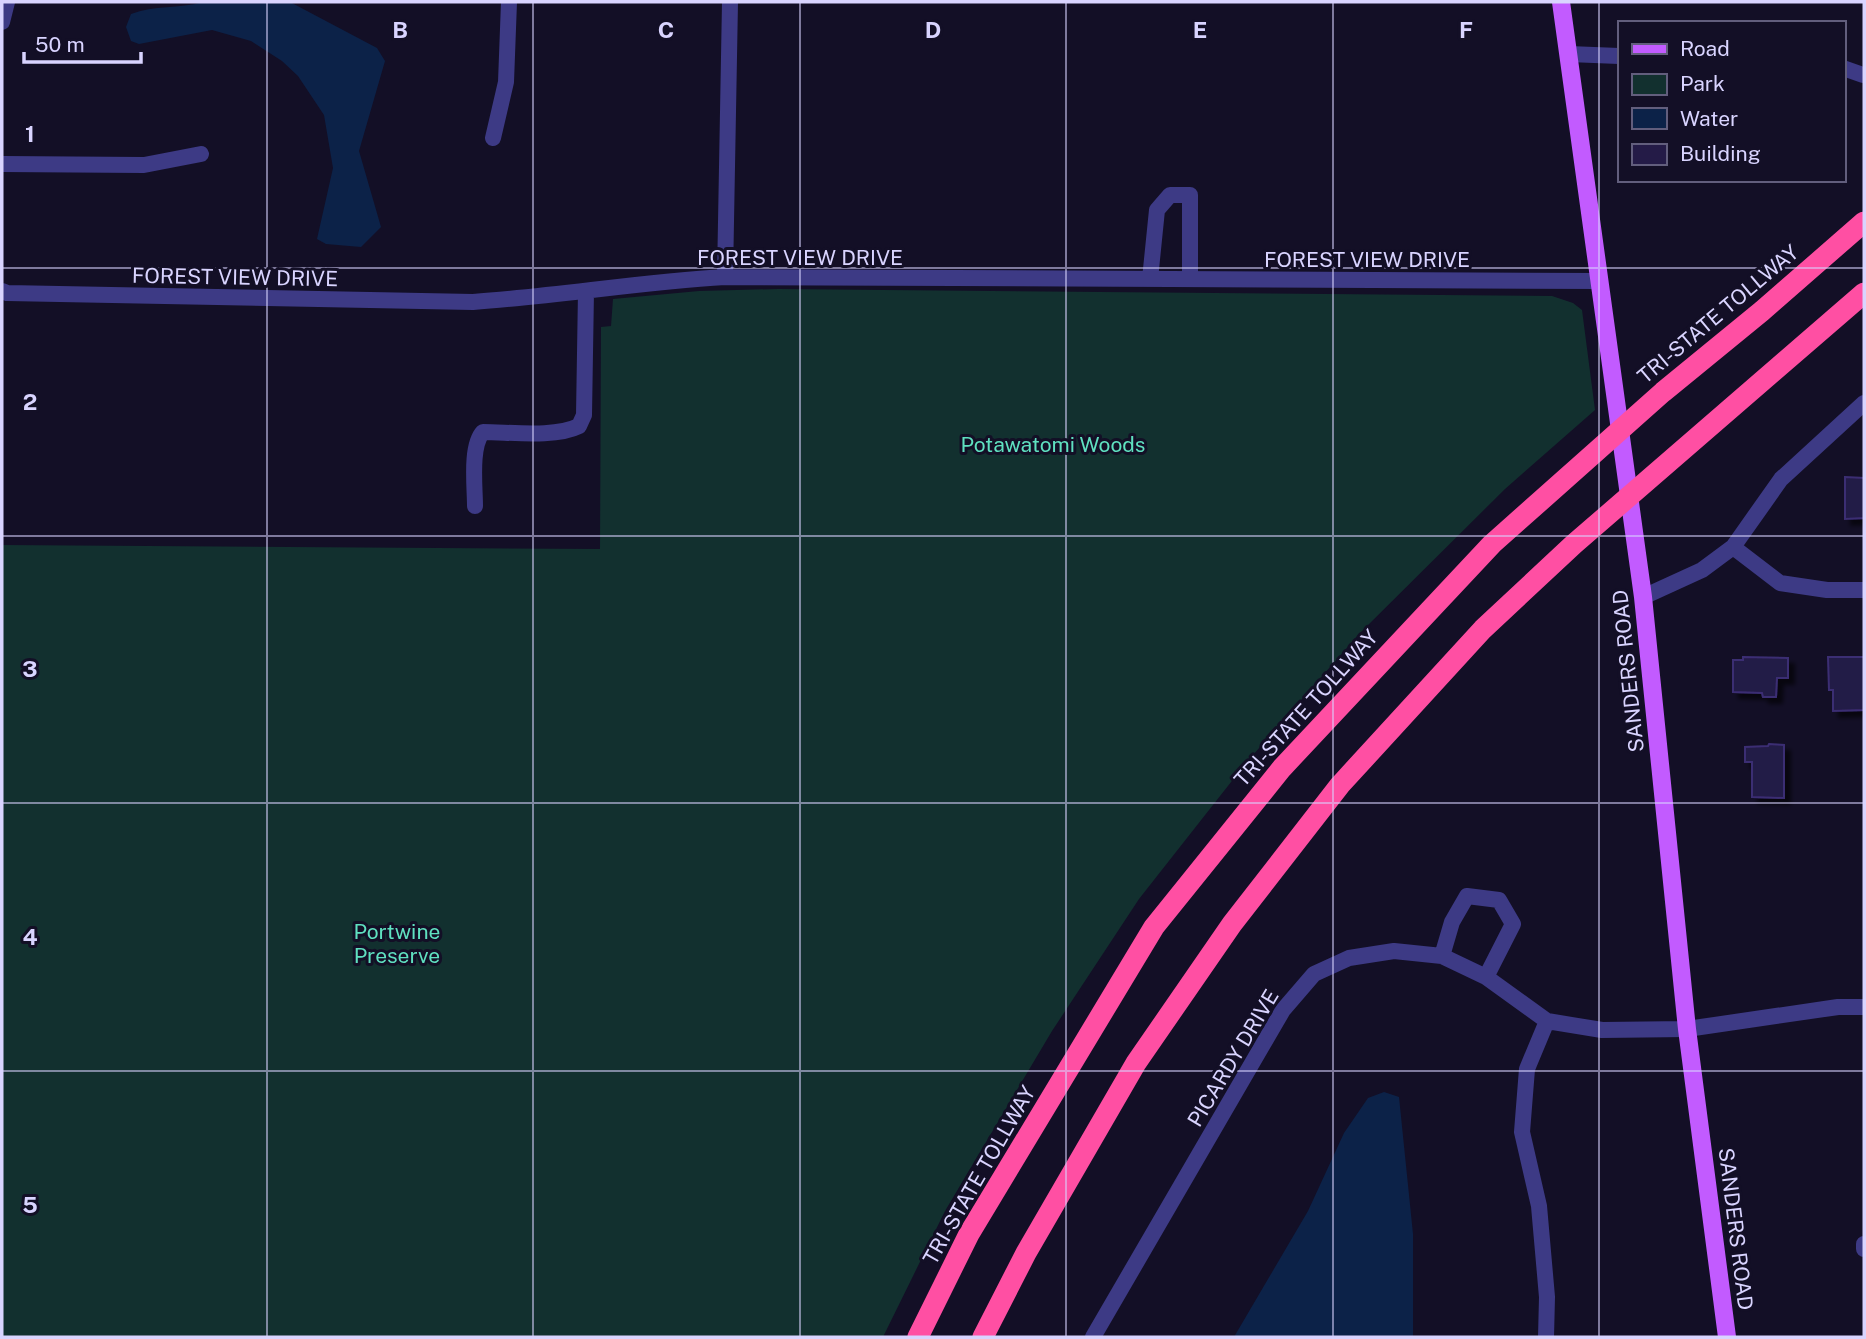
<svg xmlns="http://www.w3.org/2000/svg" width="1866" height="1339" viewBox="0 0 1866 1339" font-family="'Public Sans',sans-serif">
<defs>
<filter id="shadow"><feDropShadow dx="6" dy="6" stdDeviation="2" flood-color="#0009"/></filter>
</defs>
<rect width="100%" height="100%" fill="#130f26"/>
<path fill="#12302f" d="M778 289 1552 296 1573 303 1582 310 1595 410 1505 489 1359 634 1246 763 1139 899 1052 1031 945 1211 883 1337H2V545L600 549 601 327 611 326 613 299 699 291Z"/>
<path fill="#0c2248" d="M203 2H290L377 48 385 61 359 151 381 227 361 247 326 244 317 239 333 168 324 115 298 76 282 61 251 41 212 30 139 44 131 41 126 27 131 14C154 5 179 9 203 2Z
M1384 1092 1399 1097 1413 1234V1337H1234L1308 1211 1344 1133 1368 1098Z"/>
<path fill="#241b47" stroke="#3b2d73" stroke-width="2" filter="url(#shadow)" d="M1845 477 1864 478V518L1845 519Z
M1743 657 1788 658V678H1777L1776 697H1763L1762 693 1733 692V660H1743Z
M1828 657H1864V710L1833 711V690H1829Z
M1769 744 1784 745V798L1752 797V762H1745V747L1768 746Z"/>
<g fill="none" stroke-linecap="round" stroke-linejoin="round">
<path stroke="#3d3a85" stroke-width="16" d="M2 22 7 2
M1569 54 1619 56
M1843 68 1863 75
M493 138 506 82 509 2
M2 164 144 165 201 154
M725 277 730 2
M1150 279 1157 210 1170 195H1190V279
M2 291 7 293 473 302C557 296 641 282 725 277L1600 281
M475 506C475 487 470 446 483 432 510 432 555 438 579 426L584 415 586 291
M1733 547 1780 583 1827 590H1864
M1643 597 1702 570 1733 547 1781 479 1864 403
M1442 956 1452 922 1467 896 1499 900 1513 924 1486 977
M1864 1244V1249
M1093 1337 1283 1010 1314 974 1349 958 1394 951 1442 956 1486 977 1547 1021 1602 1030 1687 1029 1838 1007H1864
M1546 1337 1547 1297 1539 1206 1522 1132 1527 1069 1547 1021"/>
<path stroke="#c25bff" stroke-width="18" d="M1561 2 1643 597 1687 1029 1727 1337"/>
<path stroke="#ff4fa3" stroke-width="21" d="M918 1337 969 1234 1154 927 1282 768 1492 544 1663 392 1762 311 1864 222
M983 1337 1026 1253 1136 1063 1232 924 1340 785 1483 629 1574 544 1864 293"/>
</g>
<path fill="none" stroke="#d9d4ff" stroke-width="2" stroke-opacity="0.55" d="M267 2V1337M533 2V1337M800 2V1337M1066 2V1337M1333 2V1337M1599 2V1337M2 268H1864M2 536H1864M2 803H1864M2 1071H1864"/>
<g text-anchor="middle" dominant-baseline="central" stroke-width="6" stroke-linejoin="round" paint-order="stroke">
<g font-size="21" fill="#d9d4ff" stroke="#130f26">
<text x="800" y="257">FOREST VIEW DRIVE</text>
<text x="1367" y="259">FOREST VIEW DRIVE</text>
<text transform="translate(235 277) rotate(1)">FOREST VIEW DRIVE</text>
<text transform="translate(1718 314) rotate(-40)">TRI-STATE TOLLWAY</text>
<text transform="translate(1628 671) rotate(-96)">SANDERS ROAD</text>
<text transform="translate(1306 708) rotate(-48)">TRI-STATE TOLLWAY</text>
<text transform="translate(1233 1058) rotate(-59)">PICARDY DRIVE</text>
<text transform="translate(979 1175) rotate(-60)">TRI-STATE TOLLWAY</text>
<text transform="translate(1736 1229) rotate(83)">SANDERS ROAD</text>
</g>
<g font-size="21" fill="#5fe0c0" stroke="#130f26">
<text x="1053" y="444">Potawatomi Woods</text>
<text x="397" y="931">Portwine<tspan x="397" dy="24">Preserve</tspan></text>
</g>
</g>
<g font-size="23" text-anchor="middle" font-weight="bold" fill="#d9d4ff" stroke="#130f26" stroke-width="6" stroke-linejoin="round" paint-order="stroke">
<text x="400" y="38">B</text>
<text x="666" y="38">C</text>
<text x="933" y="38">D</text>
<text x="1200" y="38">E</text>
<text x="1466" y="38">F</text>
<text x="30" y="142">1</text>
<text x="30" y="410">2</text>
<text x="30" y="677">3</text>
<text x="30" y="945">4</text>
<text x="30" y="1213">5</text>
</g>
<rect width="1866" height="1339" fill="none" stroke="#d9d4ff" stroke-width="7"/>
<rect x="1618" y="21" width="228" height="161" fill="#130f26" stroke="#625e7d" stroke-width="2"/>
<rect x="1632" y="44" width="35" height="10" fill="#c25bff" stroke="#625e7d" stroke-width="2"/>
<text x="1680" y="56" font-size="21" fill="#d9d4ff">Road</text>
<rect x="1632" y="74" width="35" height="21" fill="#12302f" stroke="#625e7d" stroke-width="2"/>
<text x="1680" y="91" font-size="21" fill="#d9d4ff">Park</text>
<rect x="1632" y="108" width="35" height="21" fill="#0c2248" stroke="#625e7d" stroke-width="2"/>
<text x="1680" y="126" font-size="21" fill="#d9d4ff">Water</text>
<rect x="1632" y="144" width="35" height="21" fill="#241b47" stroke="#625e7d" stroke-width="2"/>
<text x="1680" y="161" font-size="21" fill="#d9d4ff">Building</text>
<path d="M24 52v10h117v-10" fill="none" stroke="#d9d4ff" stroke-width="3.5"/>
<text x="35" y="52" font-size="21" fill="#d9d4ff" stroke="#130f26" stroke-width="5" paint-order="stroke">50 m</text>
</svg>
